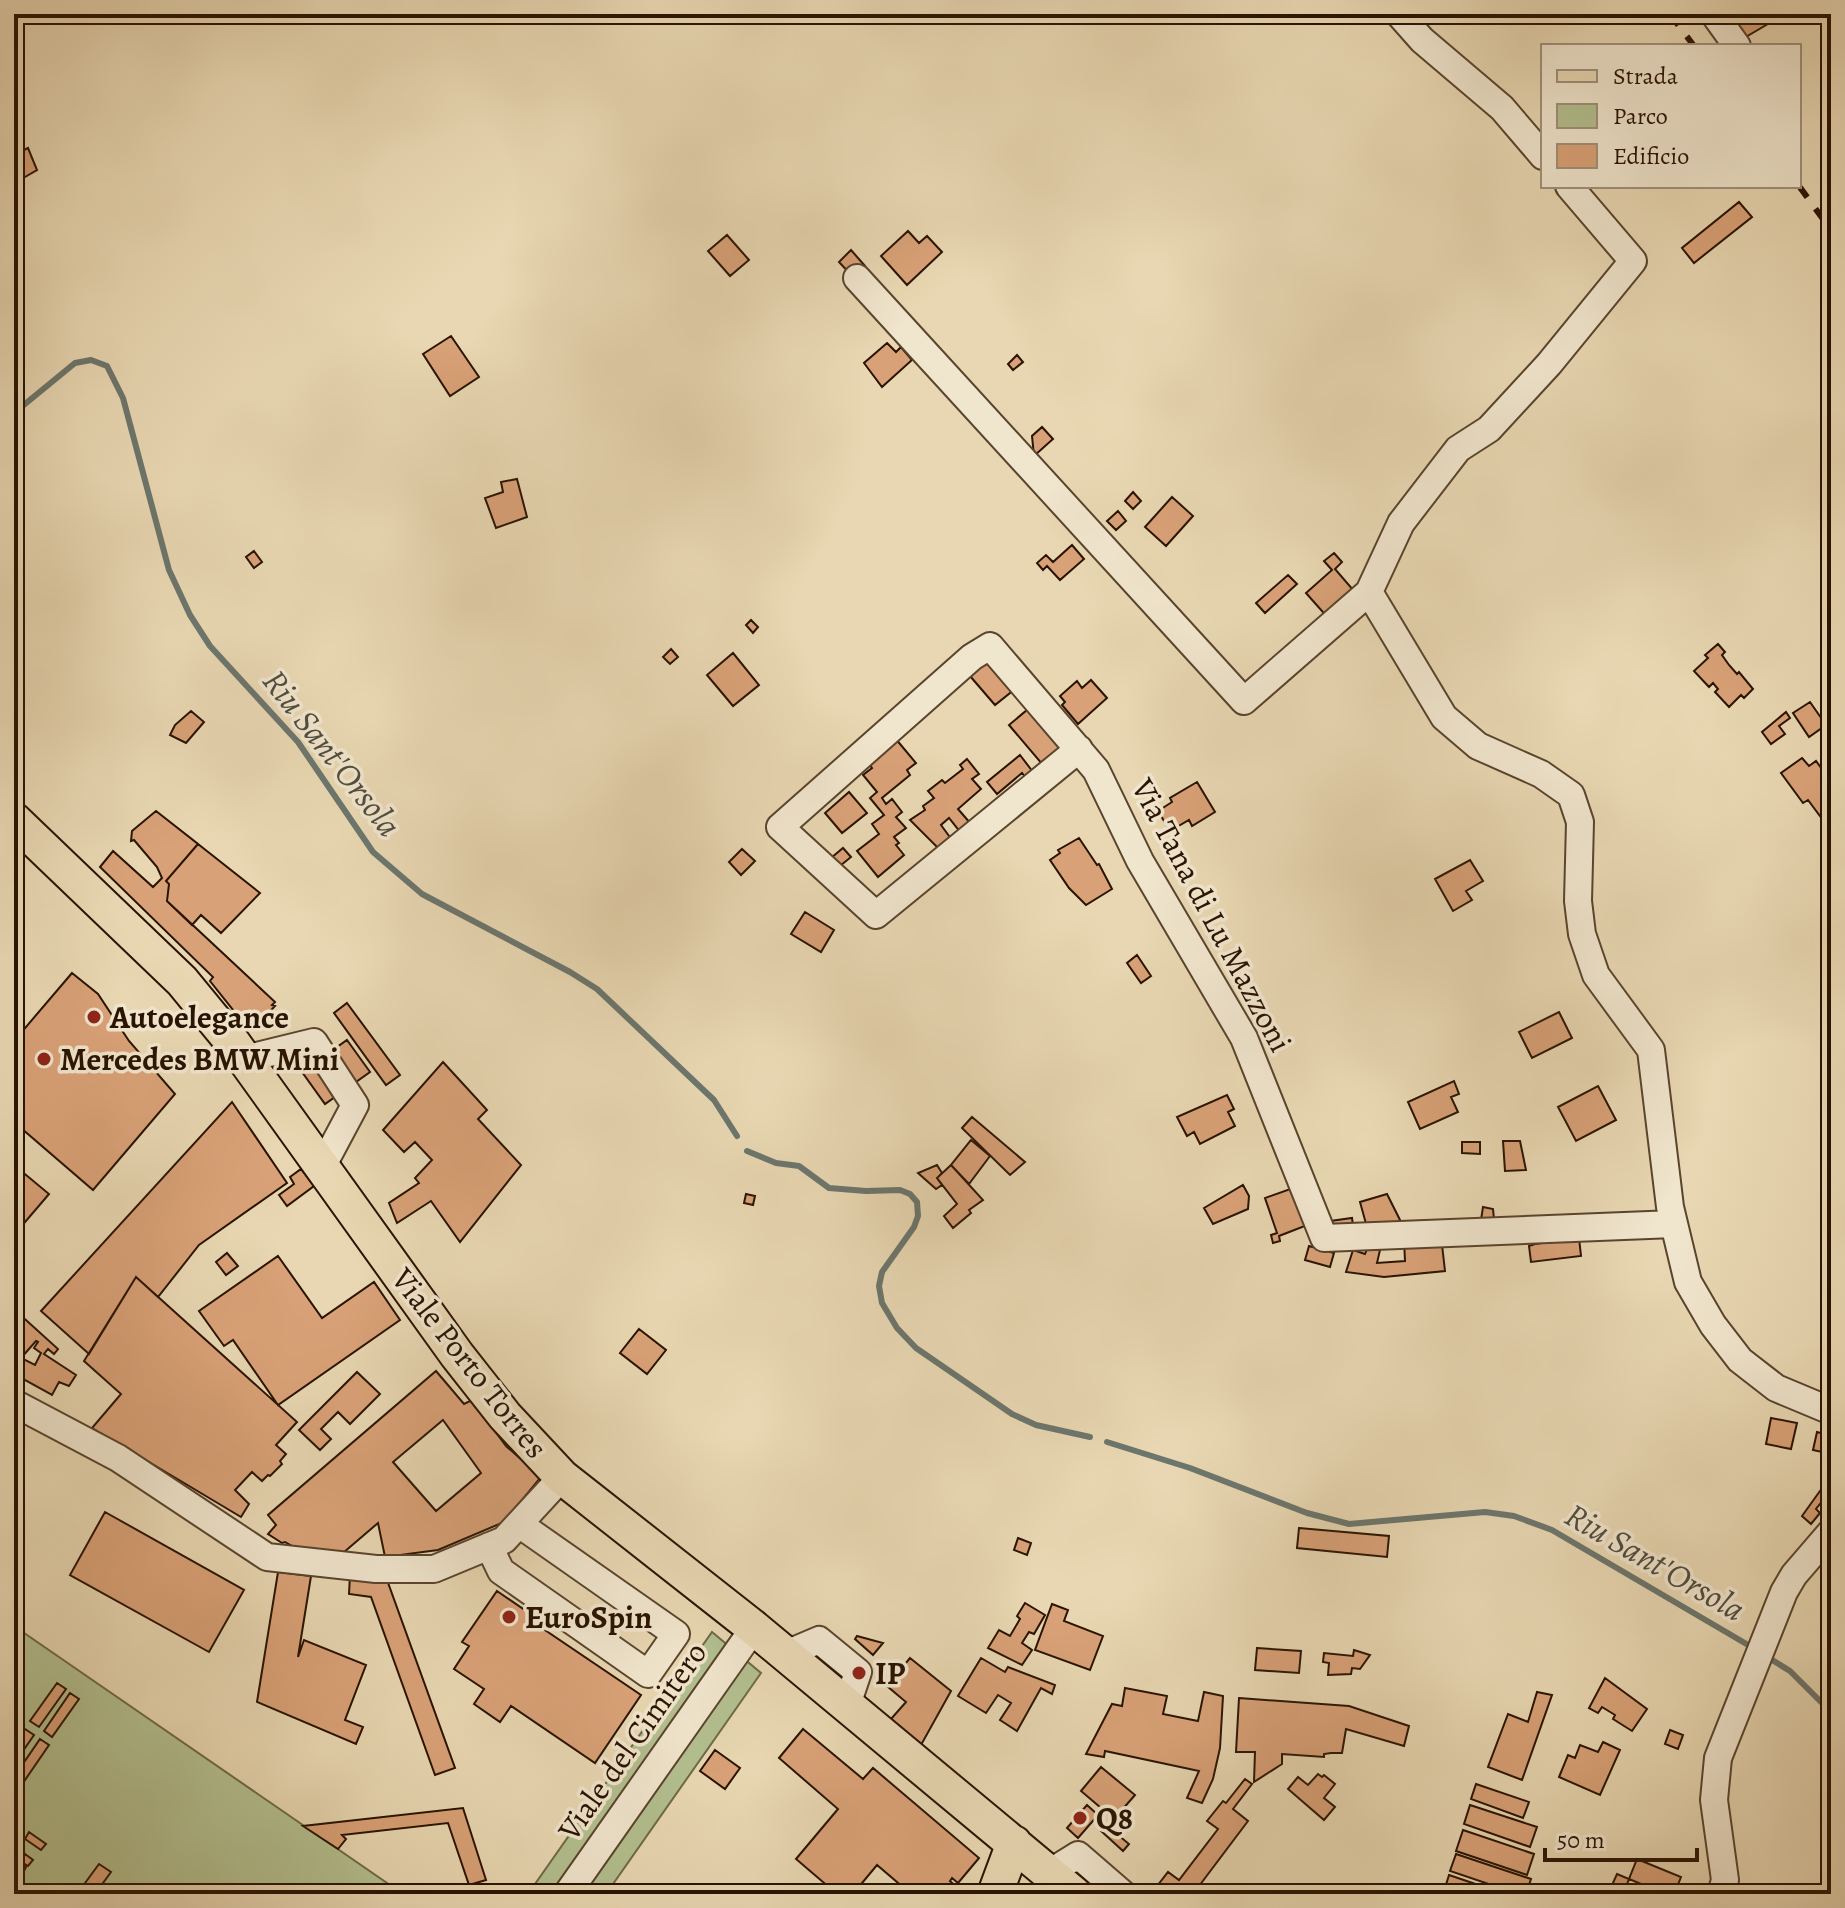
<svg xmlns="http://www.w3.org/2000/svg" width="1845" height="1908" viewBox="0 0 1845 1908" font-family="Alegreya,serif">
<rect width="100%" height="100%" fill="#e8d7b2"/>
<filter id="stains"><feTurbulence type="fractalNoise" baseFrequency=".0025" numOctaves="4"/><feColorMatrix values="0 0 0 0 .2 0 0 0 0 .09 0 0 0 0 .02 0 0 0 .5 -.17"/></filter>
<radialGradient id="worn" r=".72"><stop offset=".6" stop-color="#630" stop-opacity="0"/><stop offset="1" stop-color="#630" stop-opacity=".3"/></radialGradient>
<path fill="#b3bf8f" stroke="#6e6948" stroke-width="2" d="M14 1626 403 1894H14Z
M712 1632 761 1673 606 1894H528Z"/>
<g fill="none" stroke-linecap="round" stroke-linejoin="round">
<path stroke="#6c766d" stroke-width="6" d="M14 413 75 363 91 360 107 366 123 398 169 570 190 615 210 646 298 742 373 852 422 894 570 972 597 989 714 1100 737 1136
M747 1151 776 1163 799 1166 829 1188 866 1191 900 1190 910 1194 917 1202 918 1216 914 1227 882 1272 879 1286 882 1303 897 1328 916 1348 1012 1414 1036 1425 1090 1437
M1107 1442 1190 1468 1307 1513 1349 1524 1485 1512 1514 1516 1552 1530 1755 1649
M1764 1655 1790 1671 1831 1712"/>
</g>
<path fill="#d9a177" stroke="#291301" stroke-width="2" fill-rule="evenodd" d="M1736 14H1785L1739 41 1727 20Z
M28 148 37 170 18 181 14 174V160L18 157 16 154Z
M1739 202 1752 217 1694 263 1682 248Z
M908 231 919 243 927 236 942 252 907 285 881 256Z
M727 235 749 260 730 276 708 251Z
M851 250 865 266 853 277 839 262Z
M451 336 479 377 450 396 423 354Z
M887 343 896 352 901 347 912 360 882 387 864 363Z
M1017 355 1023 362 1013 370 1008 364Z
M1042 427 1053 439 1034 456 1032 436Z
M517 479 527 517 496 528 485 498 503 492 501 482Z
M1133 492 1141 501 1133 509 1125 501Z
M1172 497 1193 516 1166 546 1145 527Z
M1118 511 1126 521 1116 530 1107 521Z
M1072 545 1084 559 1060 580 1047 566 1043 570 1037 563 1046 555 1053 562Z
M254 551 262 562 254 568 246 557Z
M1334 553 1342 562 1335 569 1354 591 1329 619 1306 593 1332 570 1324 561Z
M1288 575 1297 584 1265 613 1256 603Z
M751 620 758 627 753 633 746 625Z
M1718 644 1725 652 1722 655 1729 665 1737 674 1739 672 1753 689 1744 698 1741 695 1729 707 1715 692 1718 689 1713 683 1709 687 1694 671 1708 658 1705 655Z
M671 649 678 657 670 664 663 657Z
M733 653 759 685 733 706 707 675Z
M993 657 1015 689 995 705 970 676Z
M1091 680 1107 698 1078 724 1062 705 1065 702 1060 696 1077 681 1082 688Z
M1810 702 1826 725 1809 737 1793 713Z
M1033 705 1066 745 1043 765 1009 725Z
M191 711 204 722 186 743 170 735 175 725Z
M1786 712 1790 718 1779 726 1785 734 1771 744 1762 732Z
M895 738 916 763 907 770 910 775 882 798 886 804 892 799 902 812 896 817 906 828 894 837 899 843 896 845 904 855 878 877 857 851 879 834 872 824 884 815 870 798 877 792 863 775 872 768 867 761Z
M1020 755 1033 772 1026 778 1022 773 997 794 987 782Z
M1802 758 1809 766 1816 761 1831 781V814L1823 820 1808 800 1803 803 1781 773Z
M967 759 979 774 972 779 981 789 958 809 971 824 961 833 949 818 941 825 952 840 940 850 910 820 925 810 923 806 934 798 928 791 942 780 945 783 963 769 960 765Z
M1197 782 1215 812 1192 826 1189 820 1170 831 1158 811 1172 802 1170 798Z
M849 792 867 813 842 833 825 813Z
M156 811 198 844 166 881 169 884 167 901 275 1002 272 1005 275 1006 253 1030H249L210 981 213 977 100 867 113 851 153 887 162 878 157 867 134 840 131 841 132 831Z
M1079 838 1097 865 1099 864 1112 889 1086 905 1069 888 1050 860 1060 853 1058 850Z
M198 844 260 893 221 933 201 915 192 925 167 901 169 884 166 881Z
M843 848 851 857 840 866 831 858Z
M742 849 755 861 741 875 729 862Z
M1470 860 1483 881 1466 891 1472 900 1453 911 1435 879Z
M805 912 834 930 821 952 791 934Z
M1137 955 1151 976 1141 983 1127 963Z
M72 973 98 994 129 1041 175 1094 93 1190 14 1122V1041Z
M347 1003 400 1075 386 1085 334 1013Z
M1559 1012 1572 1038 1532 1058 1519 1032Z
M347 1040 370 1072 325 1104 302 1072Z
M1831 1044V1063L1822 1050Z
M443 1062 487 1110 478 1119 521 1165 460 1242 431 1201 397 1223 389 1203 419 1183 415 1178 432 1160 415 1142 404 1152 383 1130Z
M1454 1081 1459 1094 1451 1097 1458 1112 1420 1129 1408 1102Z
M1598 1086 1616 1120 1576 1141 1558 1107Z
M1227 1095 1234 1109 1228 1112 1235 1126 1200 1144 1194 1132 1187 1136 1177 1117Z
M232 1102 287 1183 199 1245 158 1297 136 1277 89 1354 41 1311Z
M972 1117 1025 1162 1010 1175 962 1128Z
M971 1140 990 1156 969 1184 951 1165Z
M1503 1141H1520L1526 1170 1505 1171Z
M1462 1142H1480V1154L1462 1153Z
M14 1165 49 1194 14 1235Z
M937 1165 942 1173 937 1178 942 1185 936 1189 918 1173Z
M951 1165 983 1200 969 1210 971 1213 953 1228 944 1216 957 1204 937 1178Z
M301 1169 314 1186 287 1206 279 1195 294 1184 290 1177Z
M1243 1185 1249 1196 1248 1209 1213 1224 1204 1208Z
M1296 1187 1310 1224 1279 1236 1280 1241 1273 1243 1271 1235 1277 1233 1265 1198Z
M746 1194 755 1196 753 1205 744 1203Z
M1387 1194 1404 1228 1368 1231 1360 1202Z
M1483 1207 1493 1209 1494 1219 1481 1220Z
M1352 1218 1354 1232 1334 1229 1330 1221Z
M1441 1236 1445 1271 1384 1277 1346 1272 1353 1250 1365 1254 1367 1249 1380 1250 1377 1263 1405 1261 1404 1240Z
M1579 1238 1581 1256 1531 1262 1529 1246 1535 1244Z
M1309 1246 1334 1253 1330 1267 1305 1260Z
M227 1253 238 1266 226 1275 216 1262Z
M278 1256 322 1318 374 1282 400 1320 278 1405 233 1340 224 1346 199 1311Z
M136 1277 297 1422 276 1445 286 1454 280 1461 282 1464 270 1476 268 1475 262 1481 252 1472 235 1490 249 1504 241 1517 92 1428 121 1394 84 1361Z
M16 1311 58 1349 54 1354 48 1349 44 1354 76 1375 69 1386 59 1382 52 1395 14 1374ZM36 1341 38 1342 34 1348 41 1353 35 1365 21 1358Z
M639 1329 666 1350 647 1374 620 1353Z
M436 1371 464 1404 472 1400 506 1446 541 1477 504 1522 438 1550 385 1557 378 1523 343 1553 294 1547 285 1542 282 1543 268 1534 276 1525 268 1515ZM443 1420 481 1473 436 1511 393 1462Z
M357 1372 380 1394 350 1424 338 1412 321 1429 331 1439 320 1450 299 1430Z
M1771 1418 1797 1423 1791 1449 1766 1444Z
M1817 1432 1831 1436V1454L1813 1450Z
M1825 1484 1831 1490 1816 1509 1820 1513 1811 1524 1802 1516Z
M105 1512 244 1590 209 1652 70 1575Z
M1299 1528 1389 1536 1387 1557 1297 1548Z
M1018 1538 1031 1543 1027 1555 1014 1550Z
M278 1572 311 1576 298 1657 304 1640 366 1665 345 1720 363 1727 356 1744 257 1702Z
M350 1575 387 1580 455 1768 435 1775 371 1597 349 1594Z
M497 1591 545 1624 542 1628 641 1695 595 1763 511 1706 500 1722 474 1704 484 1689 454 1669 469 1646 462 1642Z
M1025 1603 1045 1615 1034 1634 1029 1632 1022 1643 1032 1650 1022 1665 988 1648 999 1630 1010 1636 1020 1619 1017 1616Z
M1052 1604 1068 1610 1064 1621 1103 1636 1090 1670 1035 1650Z
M857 1636 883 1643 873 1655 855 1639Z
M1257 1648 1301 1651 1299 1673 1255 1670Z
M1354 1650 1370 1655 1360 1669 1352 1668 1351 1674 1328 1675 1329 1663 1323 1662 1324 1653 1353 1656Z
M910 1658 951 1691 921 1745 891 1719 906 1702 887 1686Z
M981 1658 1005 1672 1008 1667 1055 1685 1052 1694 1041 1688 1017 1731 1000 1720 1011 1703 998 1695 986 1713 958 1696Z
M1605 1678 1647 1709 1632 1731 1613 1719 1615 1715 1602 1707 1598 1713 1589 1708Z
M57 1683 66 1689 39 1727 30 1721Z
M1125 1688 1167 1696 1163 1714 1198 1721 1204 1692 1223 1696 1220 1748 1213 1779 1202 1803 1187 1798 1199 1771 1105 1751 1104 1757 1086 1754 1112 1704 1122 1706Z
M1537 1692 1552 1695 1522 1780 1488 1767 1508 1714 1528 1722Z
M70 1693 79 1699 52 1737 44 1731Z
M1239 1698 1349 1706 1409 1726 1404 1746 1346 1729 1342 1753H1331L1324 1754V1757L1282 1754V1764L1254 1782 1255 1752H1236Z
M25 1729 34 1735 14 1764V1745Z
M803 1729 863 1779 873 1768 979 1858 958 1883 952 1878 950 1881 964 1894H911L877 1865 853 1894H837L796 1859 838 1809 779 1758Z
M1670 1730 1683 1735 1678 1749 1665 1744Z
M40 1739 49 1745 23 1783 14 1777Z
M1603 1742 1620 1750 1600 1795 1559 1777 1568 1755 1575 1758 1580 1745 1598 1752Z
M715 1750 740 1768 725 1789 700 1771Z
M1101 1767 1135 1795 1114 1819 1081 1791Z
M1318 1774 1322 1777 1324 1775 1335 1784 1324 1798 1335 1807 1324 1820 1288 1789 1298 1777 1308 1785Z
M1245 1779 1252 1784 1233 1809 1248 1821 1193 1894H1151L1168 1872 1179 1880 1218 1829 1207 1821 1223 1801 1226 1803Z
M1476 1784 1529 1802 1523 1818 1471 1799Z
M1087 1805 1098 1815 1078 1838 1067 1828Z
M1470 1805 1537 1827 1530 1847 1464 1824Z
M463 1808 486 1880 469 1885 448 1823 342 1835 346 1839 338 1849 303 1826Z
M1106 1825 1129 1844 1123 1851 1101 1831Z
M1463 1830 1534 1854 1527 1875 1456 1851Z
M29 1832 46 1844 41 1850 25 1839Z
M17 1848 24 1853 19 1860 14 1857Z
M25 1854 33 1860 28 1866 20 1861Z
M1456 1854 1531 1879 1526 1894H1518L1450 1871Z
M1637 1859 1681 1877 1677 1887 1672 1885 1668 1894H1665L1629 1879Z
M19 1862 26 1867 22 1875 14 1870Z
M99 1864 111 1872 95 1894H77Z
M1617 1874 1629 1879 1623 1894H1608Z
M1449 1875 1505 1894H1454L1444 1891Z"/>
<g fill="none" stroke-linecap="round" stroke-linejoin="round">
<defs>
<path id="minor" d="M1399 14 1422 40 1502 108 1543 156
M1714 14 1737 46
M857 278 1244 701 1369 592 1444 717 1478 746 1541 774 1571 795 1580 822 1578 901 1582 934 1596 975 1651 1050 1670 1207 1688 1282 1713 1325 1740 1360 1776 1388 1831 1411
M1369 592 1401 523 1458 449 1489 429 1549 364 1633 261 1569 186
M1079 749 876 915 780 827 972 657 990 646 1096 770 1140 861 1244 1038 1324 1238 1674 1224
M244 1059 314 1042 355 1105 322 1167
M14 1403 118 1458 267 1557 376 1569H434L504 1540 562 1477
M489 1546 501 1571 648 1674 676 1634 519 1524
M786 1654 819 1640 858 1672 847 1705
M1049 1873 1078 1855 1123 1894
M567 1894 754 1628
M1721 1894 1725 1880 1714 1800 1718 1758 1784 1592 1794 1575 1831 1532"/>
<path id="major" d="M14 820 182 981 233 1043 457 1355 505 1416 562 1477 754 1628 1074 1894
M995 1894 1014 1843"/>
</defs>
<use href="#minor" stroke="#59442d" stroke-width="30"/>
<use href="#major" stroke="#291301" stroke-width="38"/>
<use href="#minor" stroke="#f0e5cd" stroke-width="26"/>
<use href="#major" stroke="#e8d7b2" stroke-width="34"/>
<path stroke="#291301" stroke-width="6" stroke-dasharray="14 14" stroke-linecap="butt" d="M1670 14 1694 46
M1799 186 1831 230"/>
</g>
<g fill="#8f2418" stroke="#f0e5cd" stroke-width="3">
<circle cx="94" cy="1017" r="8"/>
<circle cx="44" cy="1059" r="8"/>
<circle cx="509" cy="1617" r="8"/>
<circle cx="859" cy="1673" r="8"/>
<circle cx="1080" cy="1818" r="8"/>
</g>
<g text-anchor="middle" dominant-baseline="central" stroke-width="7" stroke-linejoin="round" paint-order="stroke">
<g font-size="32" fill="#291301" stroke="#f0e5cd">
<text transform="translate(1212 915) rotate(62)">Via Tana di Lu Mazzoni</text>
<text transform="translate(470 1363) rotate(52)">Viale Porto Torres</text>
<text transform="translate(632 1741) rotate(-55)">Viale del Cimitero</text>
</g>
<g font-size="32" font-weight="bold" fill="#291301" stroke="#f0e5cd" text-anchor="start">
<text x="110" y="1017">Autoelegance</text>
<text x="60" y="1059">Mercedes BMW Mini</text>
<text x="525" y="1617">EuroSpin</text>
<text x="875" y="1673">IP</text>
<text x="1096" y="1818">Q8</text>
</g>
<g font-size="34" font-style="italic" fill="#504d40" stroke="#f0e5cd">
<text transform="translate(332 753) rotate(52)">Riu Sant'Orsola</text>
<text transform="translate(1655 1562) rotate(30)">Riu Sant'Orsola</text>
</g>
</g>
<rect width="1845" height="1908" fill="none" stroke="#e8d7b2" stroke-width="48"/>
<rect x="16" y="16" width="1813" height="1876" fill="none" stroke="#291301" stroke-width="4"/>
<rect x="24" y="24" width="1797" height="1860" fill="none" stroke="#291301" stroke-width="2"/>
<rect x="1541" y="44" width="260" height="144" fill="#f0e5cd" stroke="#a0917b" stroke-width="2"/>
<rect x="1557" y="70" width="40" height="12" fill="#e8d7b2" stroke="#a0917b" stroke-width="2"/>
<text x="1613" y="84" font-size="24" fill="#291301">Strada</text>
<rect x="1557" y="104" width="40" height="24" fill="#b3bf8f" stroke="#a0917b" stroke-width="2"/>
<text x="1613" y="124" font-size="24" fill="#291301">Parco</text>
<rect x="1557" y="144" width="40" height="24" fill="#d9a177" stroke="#a0917b" stroke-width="2"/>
<text x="1613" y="164" font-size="24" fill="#291301">Edificio</text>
<path d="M1545 1848v12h152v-12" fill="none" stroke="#291301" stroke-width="4"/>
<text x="1557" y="1848" font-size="24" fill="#291301" stroke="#f0e5cd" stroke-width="6" paint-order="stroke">50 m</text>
<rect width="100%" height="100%" filter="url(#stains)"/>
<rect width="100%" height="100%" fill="url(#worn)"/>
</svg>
